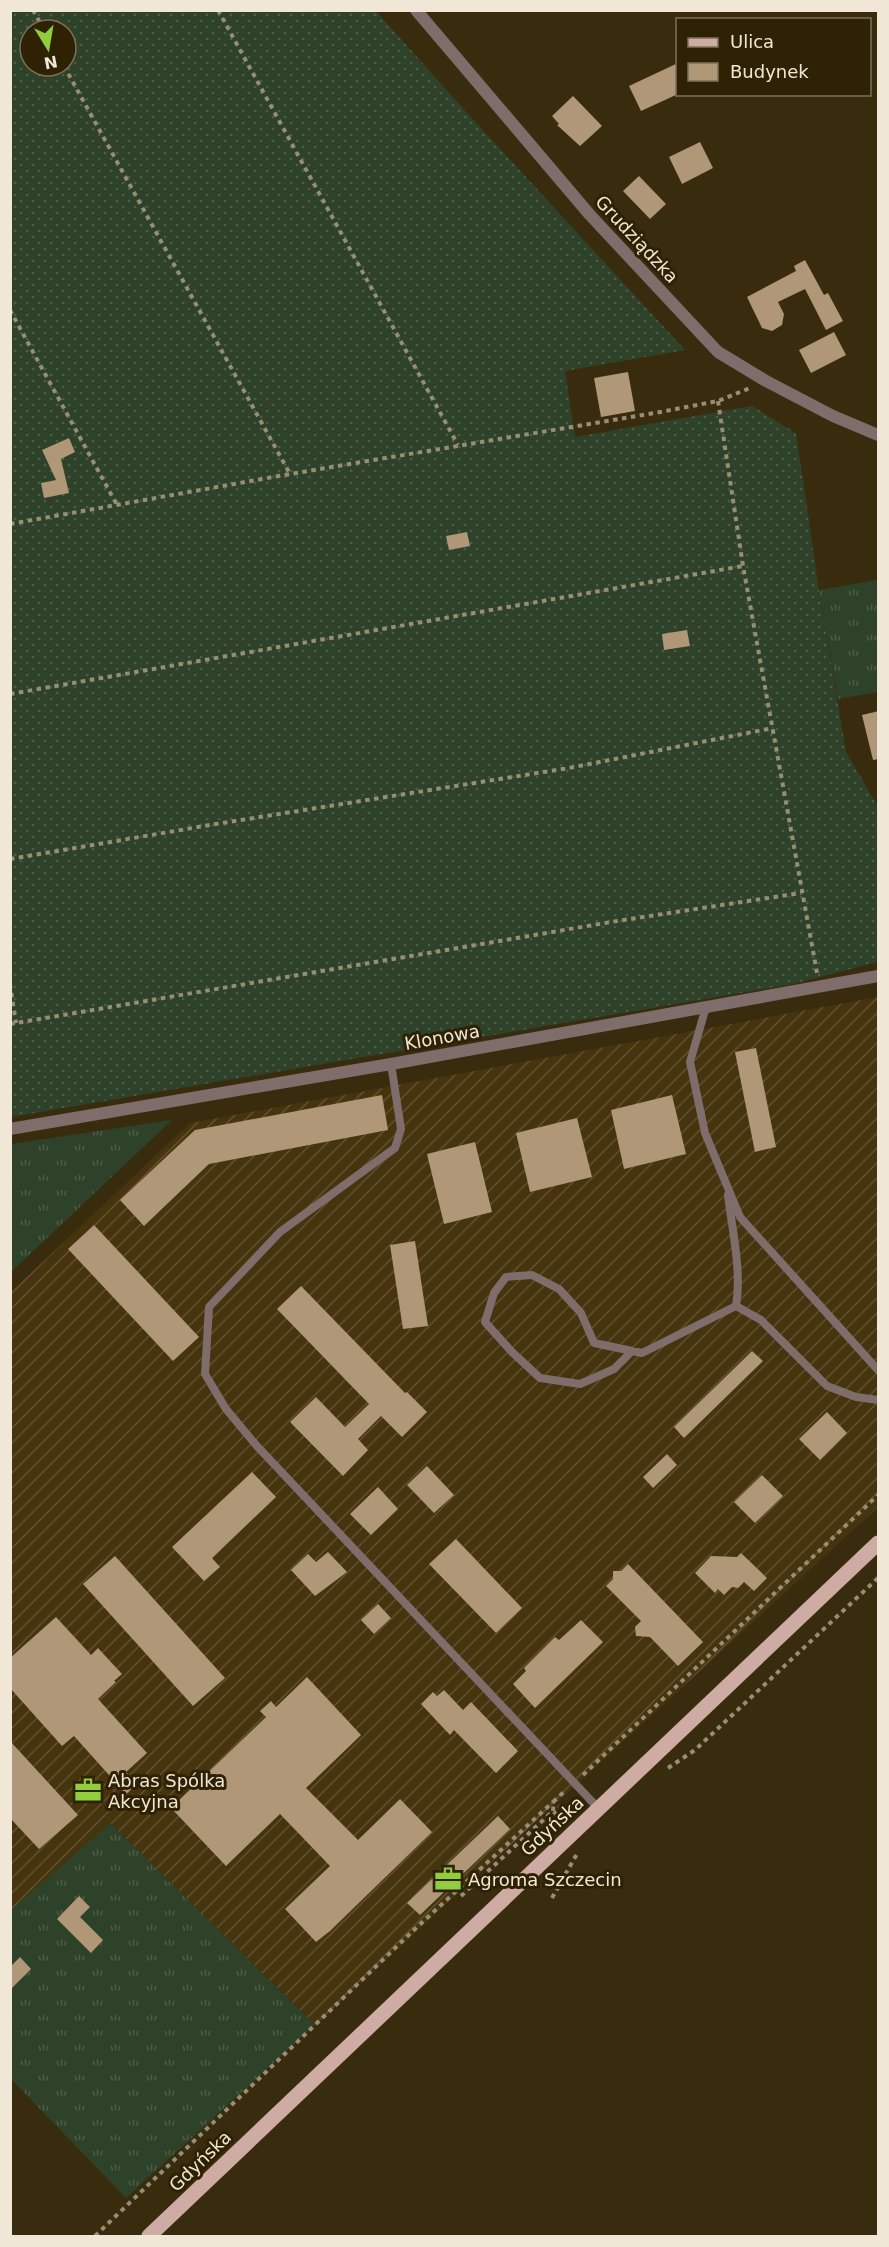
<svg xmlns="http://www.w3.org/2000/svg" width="889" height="2247" viewBox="0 0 889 2247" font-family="'DejaVu Sans',sans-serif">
<defs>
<pattern id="industrial-furrows" width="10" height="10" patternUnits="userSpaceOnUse" patternTransform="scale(1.5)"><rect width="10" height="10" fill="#45340e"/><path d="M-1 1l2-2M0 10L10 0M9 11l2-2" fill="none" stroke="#605130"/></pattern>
<pattern id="grass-tufts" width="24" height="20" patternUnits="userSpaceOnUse" patternTransform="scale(1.5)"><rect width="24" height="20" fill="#2e4129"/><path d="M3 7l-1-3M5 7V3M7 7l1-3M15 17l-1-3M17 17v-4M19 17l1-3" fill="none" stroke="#4d5c47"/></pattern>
<pattern id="garden-dots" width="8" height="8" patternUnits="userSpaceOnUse" patternTransform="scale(1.5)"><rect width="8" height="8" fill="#2e4129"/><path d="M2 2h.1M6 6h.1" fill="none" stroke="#4d5c47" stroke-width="1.8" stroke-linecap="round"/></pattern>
</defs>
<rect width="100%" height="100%" fill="#392c0e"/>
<path fill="url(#industrial-furrows)" d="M878 997V1507L315 2025 110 1823 11 1911V1292L190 1123Z"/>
<path fill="url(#grass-tufts)" d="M878 580V692L838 699 819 590Z
M172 1120 11 1272V1144Z
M110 1823 315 2025 126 2198 11 2079 10 1911Z"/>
<path fill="url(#garden-dots)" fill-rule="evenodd" d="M11 11H376L468 114 685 350 565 371 575 437 752 406 796 433 819 590 846 752 878 807V962L793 984 11 1117ZM30 30H66V66H30Z"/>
<path fill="#af9778" d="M678 63V94L641 111 629 86Z
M573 96 602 126 580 146 557 125 559 124 552 116Z
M700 142 713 168 682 184 669 157Z
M639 176 666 204 650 219 623 191Z
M805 260 824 295 828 293 843 321 826 330 805 289 778 302 784 314 782 325 772 331 762 328 747 297 796 271 794 266Z
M834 332 846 355 811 373 799 350Z
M628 372 635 411 601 417 594 378Z
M69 438 75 452 61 459 69 493 44 498 41 483 56 480 42 450Z
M467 532 470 546 449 550 446 536Z
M687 630 690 646 664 650 662 634Z
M879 711V759L873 760 862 715Z
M756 1048 776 1147 755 1152 735 1052Z
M382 1095 388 1130 209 1164 144 1226 120 1200 195 1130Z
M672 1095 686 1154 624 1169 611 1110Z
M577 1118 592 1177 530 1192 516 1133Z
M475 1142 492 1212 444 1224 427 1154Z
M94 1225 199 1337 173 1361 68 1249Z
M415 1241 428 1326 403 1329 390 1245Z
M301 1286 405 1393 407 1392 427 1412 402 1437 381 1416 358 1439 368 1450 343 1476 290 1422 316 1397 345 1427 369 1404 277 1309Z
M752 1351 763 1361 684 1438 674 1427Z
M827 1412 847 1433 820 1460 799 1439Z
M667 1454 677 1465 653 1488 643 1477Z
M427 1466 454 1495 434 1513 407 1485Z
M252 1472 276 1497 212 1558 220 1567 204 1581 172 1547Z
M762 1475 783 1496 755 1523 734 1502Z
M378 1487 398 1509 371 1535 350 1514Z
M456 1539 522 1608 496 1633 429 1564Z
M328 1552 347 1572 315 1596 291 1570 308 1554 316 1562Z
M741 1553 767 1578 754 1591 744 1582 738 1588 732 1587 724 1595 718 1589 715 1593 695 1573 711 1556 737 1557Z
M115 1556 225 1678 193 1706 83 1584Z
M628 1564 703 1642 678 1666 650 1637 636 1636 635 1627 641 1621 606 1586 613 1579V1571H621Z
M378 1604 391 1618 374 1634 361 1620Z
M56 1617 91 1655 98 1648 122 1674 114 1681 116 1682 98 1699 147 1753 126 1772 137 1784 126 1794 74 1736 62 1746 10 1688V1658Z
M581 1620 603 1642 535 1708 513 1684 526 1671 524 1668 555 1637 559 1640Z
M307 1677 361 1735 306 1788 358 1840 400 1799 432 1832 330 1931 316 1942 285 1909 330 1866 280 1814 226 1866 171 1808 266 1717 260 1711 271 1701 276 1707Z
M444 1690 463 1710 471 1702 518 1751 496 1773 454 1730 450 1735 421 1704 433 1692 437 1696Z
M10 1741 78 1815 39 1849 10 1818Z
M498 1816 510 1829 420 1915 407 1903Z
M79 1896 90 1907 80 1917 103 1940 91 1953 57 1919Z
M20 1957 31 1969 10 1990V1967Z"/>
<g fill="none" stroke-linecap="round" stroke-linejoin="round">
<path stroke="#988d75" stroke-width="4" stroke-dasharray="4.5 4.5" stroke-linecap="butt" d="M33 10 44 30
M218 10 458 445
M64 66 290 474
M10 310 117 505
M718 401 743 566 817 973
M10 524 290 474 655 413 718 401 750 388
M10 694 743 566
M10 859 216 824 569 768 773 728
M10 984 16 1023
M10 1024 617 921 801 893
M668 1768 695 1750 878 1578
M583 1775 878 1495
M553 1811 554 1801 566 1790
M461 1896 553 1811 563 1821
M552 1898 578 1852
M95 2236 415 1929 554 1801 568 1815"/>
<path stroke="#7e6d6a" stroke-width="8" d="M706 1007 690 1062 705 1133 740 1217 878 1370
M391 1064 401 1129 395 1148 280 1232 209 1307 205 1374 226 1409 256 1445 599 1809
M728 1195C732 1229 742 1272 736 1306L761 1320 827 1386 856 1397 878 1400
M632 1351 614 1369 580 1384 540 1378 512 1352 485 1322 494 1293 506 1277 532 1275 559 1289 581 1313 594 1343 642 1353 736 1306"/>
<path stroke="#7e6d6a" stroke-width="12" d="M416 10 590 215 718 352 766 381 833 416 878 435
M10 1129 391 1064 878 976"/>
<path stroke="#ceaca4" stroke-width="15" d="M149 2236 878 1543"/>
</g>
<defs>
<symbol id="office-bare" viewBox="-9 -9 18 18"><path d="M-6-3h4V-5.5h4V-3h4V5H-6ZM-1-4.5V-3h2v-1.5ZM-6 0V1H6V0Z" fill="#92cd3e" stroke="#2f2204" stroke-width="2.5" paint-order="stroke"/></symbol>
</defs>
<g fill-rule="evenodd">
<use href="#office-bare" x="69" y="1771" width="38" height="38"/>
<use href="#office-bare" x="429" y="1860" width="38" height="38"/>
</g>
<g text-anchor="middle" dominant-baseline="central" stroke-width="6" stroke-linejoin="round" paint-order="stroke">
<g font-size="18" fill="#f0e7d6" stroke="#2f2204">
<text transform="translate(637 239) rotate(47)">Grudziądzka</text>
<text transform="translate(442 1037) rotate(-10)">Klonowa</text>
<text transform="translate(552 1826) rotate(-43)">Gdyńska</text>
<text transform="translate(200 2161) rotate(-44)">Gdyńska</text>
</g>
<g font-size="18" fill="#f0e7d6" stroke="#2f2204" text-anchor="start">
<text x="108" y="1780">Abras Spólka<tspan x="108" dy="21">Akcyjna</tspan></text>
<text x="468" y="1879">Agroma Szczecin</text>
</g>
</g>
<rect width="889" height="2247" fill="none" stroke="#f0e7d6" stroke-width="24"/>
<rect x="676" y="18" width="195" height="78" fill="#2f2204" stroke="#7c7158" stroke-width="1.5"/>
<rect x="688" y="38" width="30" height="9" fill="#ceaca4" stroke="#7c7158" stroke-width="1.5"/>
<text x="730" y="48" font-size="18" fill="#f0e7d6">Ulica</text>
<rect x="688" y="63" width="30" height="18" fill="#af9778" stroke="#7c7158" stroke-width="1.5"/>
<text x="730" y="78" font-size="18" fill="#f0e7d6">Budynek</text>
<g transform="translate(48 48) rotate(169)"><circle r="28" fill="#2f2204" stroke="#7c7158" stroke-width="1.5"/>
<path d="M0-4.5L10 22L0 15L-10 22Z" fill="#92cd3e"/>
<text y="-9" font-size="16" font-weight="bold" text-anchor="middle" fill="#f0e7d6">N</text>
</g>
</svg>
